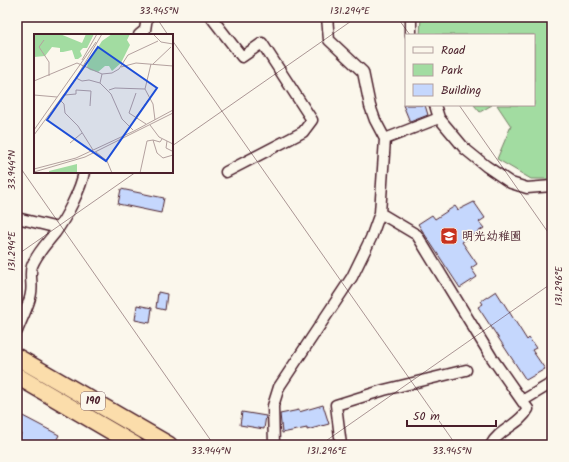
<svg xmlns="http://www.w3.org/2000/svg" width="569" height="462" viewBox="0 0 569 462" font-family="Kalam,'Klee One',sans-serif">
<rect width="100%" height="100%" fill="#fbf7ec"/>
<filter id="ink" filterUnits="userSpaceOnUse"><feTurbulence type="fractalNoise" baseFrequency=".025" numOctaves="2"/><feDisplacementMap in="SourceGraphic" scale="8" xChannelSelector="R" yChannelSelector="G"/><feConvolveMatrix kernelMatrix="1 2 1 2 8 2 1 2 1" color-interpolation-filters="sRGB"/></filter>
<g filter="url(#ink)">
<path fill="#a2dca1" stroke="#767e66" d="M421 17H552V179H531L497 159 511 126 497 105H534V35H420Z
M474 105H492L480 112Z
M17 363 157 445H147L17 369Z"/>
<path fill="#c5d7fd" stroke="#4a1f2b" d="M403 105H425L428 115 410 122Z
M121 189 164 198 161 213 118 204Z
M474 202 485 218 479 222 484 228 462 242 477 264 471 268 477 277 460 288 418 224 432 215 435 219 455 206 458 210Z
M496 291 527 340 529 338 536 348 532 350 545 369 526 380 478 307 483 304 481 301Z
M158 292 167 294 165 310 156 308Z
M137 305 152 308 150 323 135 320Z
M323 405 329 424 307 430V428L282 433 280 414 299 410V412Z
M242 412 266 416 264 429 240 425Z
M17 413 59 435 54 445H19L21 433 17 431Z"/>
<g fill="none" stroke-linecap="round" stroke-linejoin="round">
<defs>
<path id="minor" d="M211 17 242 57 262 43 312 120 303 132 226 172
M327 17 329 40 363 72 370 106 375 120 385 139
M411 17V35
M139 35 145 30 147 17
M435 105 439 118 465 149 486 166 511 183 527 188 552 186
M380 213 417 235 492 358 522 401 552 383
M17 218 58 228
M17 331C21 320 30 303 31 293 33 284 29 275 32 266 37 253 47 243 55 233 66 218 81 189 84 172
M274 445 273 406 279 387 352 277 371 238 380 213 385 139 439 118
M341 445 336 405 384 390 466 370
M491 445C499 429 520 425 528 409L522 401"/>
<path id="trunk" d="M17 357 169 445
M17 376 135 445"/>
</defs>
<use href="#minor" stroke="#4a1f2b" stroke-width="13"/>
<use href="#trunk" stroke="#4a1f2b" stroke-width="19"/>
<use href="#minor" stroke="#fbf7ec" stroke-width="10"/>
<use href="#trunk" stroke="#fbddab" stroke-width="16"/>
</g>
</g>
<path fill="none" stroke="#4a1f2b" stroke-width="1" stroke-opacity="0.45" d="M156 17 168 35M397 17 410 35M172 40 456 445M459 105 552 238M172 146 357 17M17 163 214 445M17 255 136 172M320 445 552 283"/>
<defs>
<symbol id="school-square" viewBox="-11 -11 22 22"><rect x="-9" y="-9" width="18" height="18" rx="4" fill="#c8321e" stroke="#fbf7ec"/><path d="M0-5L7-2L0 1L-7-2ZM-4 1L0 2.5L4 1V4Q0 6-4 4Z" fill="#fff"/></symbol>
</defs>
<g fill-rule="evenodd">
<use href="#school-square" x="439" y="226" width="20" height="20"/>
</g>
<g text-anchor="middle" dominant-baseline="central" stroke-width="3" stroke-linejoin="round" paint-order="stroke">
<rect fill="#fbf7ec" stroke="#7f6065" stroke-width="1" x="81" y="392" width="24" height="18" rx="3"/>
<g font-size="11" font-weight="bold" fill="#4a1f2b">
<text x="93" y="401">190</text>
</g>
<g font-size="12" font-weight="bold" fill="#4a1f2b" stroke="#fbf7ec" text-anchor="start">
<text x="462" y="236">明光幼稚園</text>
</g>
</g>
<g transform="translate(34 34)">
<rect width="139" height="139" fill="#fbf7ec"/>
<path d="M0 0H26L48 9 52 0H60L53 14H49L46 17 48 22 44 25H41L38 16 29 18H26V14L18 13 11 22 0 23ZM78 0H96L93 6 96 11 87 29 78 37 75 32H71L64 38 56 36 53 33 54 29 68 7ZM43 130V139H15V137Z" fill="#a2dca1"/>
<path fill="none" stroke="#b4a19f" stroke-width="1" d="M119 0 127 8 139 10M10 6 5 13 15 28V42M48 26 63 0M119 30 137 13M87 33 102 29 139 32M68 40 66 49 77 60 88 85 99 96M42 44 48 47 55 46 66 49M0 47 43 29 68 40 78 39 85 35 94 21 124 7M111 55 119 70 121 86M75 56 81 54 111 55 117 30M102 59 95 79 112 90M0 61 23 63M31 61 42 60V56L57 57 56 72M26 66 30 70 31 79 44 92 59 116M102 83 115 65M116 91 125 103 139 110M0 96 62 8M0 101 42 44 68 0M128 105 126 108 119 106 123 119 129 124 139 121M133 107 132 114 138 117M36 109 48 99M62 118 73 127 78 139M0 135 42 124 100 97 139 76M0 138 51 123 139 79M106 139 113 107 119 106"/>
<path fill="#1d4ed8" fill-opacity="0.15" stroke="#1d4ed8" stroke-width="2" d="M64 13 123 54 72 127 13 86Z"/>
<rect width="139" height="139" fill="none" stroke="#4a1f2b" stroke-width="2"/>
</g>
<rect width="569" height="462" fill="none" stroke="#fbf7ec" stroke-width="44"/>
<rect x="405" y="34" width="130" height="72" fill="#fbf7ec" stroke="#b4a19f"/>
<rect x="413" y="47" width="20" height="6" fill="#fbf7ec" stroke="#b4a19f"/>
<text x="441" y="54" font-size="12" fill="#4a1f2b">Road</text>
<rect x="413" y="64" width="20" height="12" fill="#a2dca1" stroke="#b4a19f"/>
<text x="441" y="74" font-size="12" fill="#4a1f2b">Park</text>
<rect x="413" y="84" width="20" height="12" fill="#c5d7fd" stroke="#b4a19f"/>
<text x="441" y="94" font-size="12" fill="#4a1f2b">Building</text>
<path d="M407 420v6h89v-6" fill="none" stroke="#4a1f2b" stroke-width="2"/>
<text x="413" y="420" font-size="12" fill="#4a1f2b" stroke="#fbf7ec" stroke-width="3" paint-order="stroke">50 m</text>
<rect x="22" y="22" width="525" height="418" fill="none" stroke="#4a1f2b" stroke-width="1.5"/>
<g font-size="10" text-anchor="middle" fill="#4a1f2b">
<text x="159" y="14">33.945°N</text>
<text x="350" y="14">131.294°E</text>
<text transform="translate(11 170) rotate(-90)" y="4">33.944°N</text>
<text transform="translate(11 251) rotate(-90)" y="4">131.294°E</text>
<text transform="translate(558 286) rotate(-90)" y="4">131.296°E</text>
<text x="211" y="454">33.944°N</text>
<text x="327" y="454">131.296°E</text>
<text x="452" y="454">33.945°N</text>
</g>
</svg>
